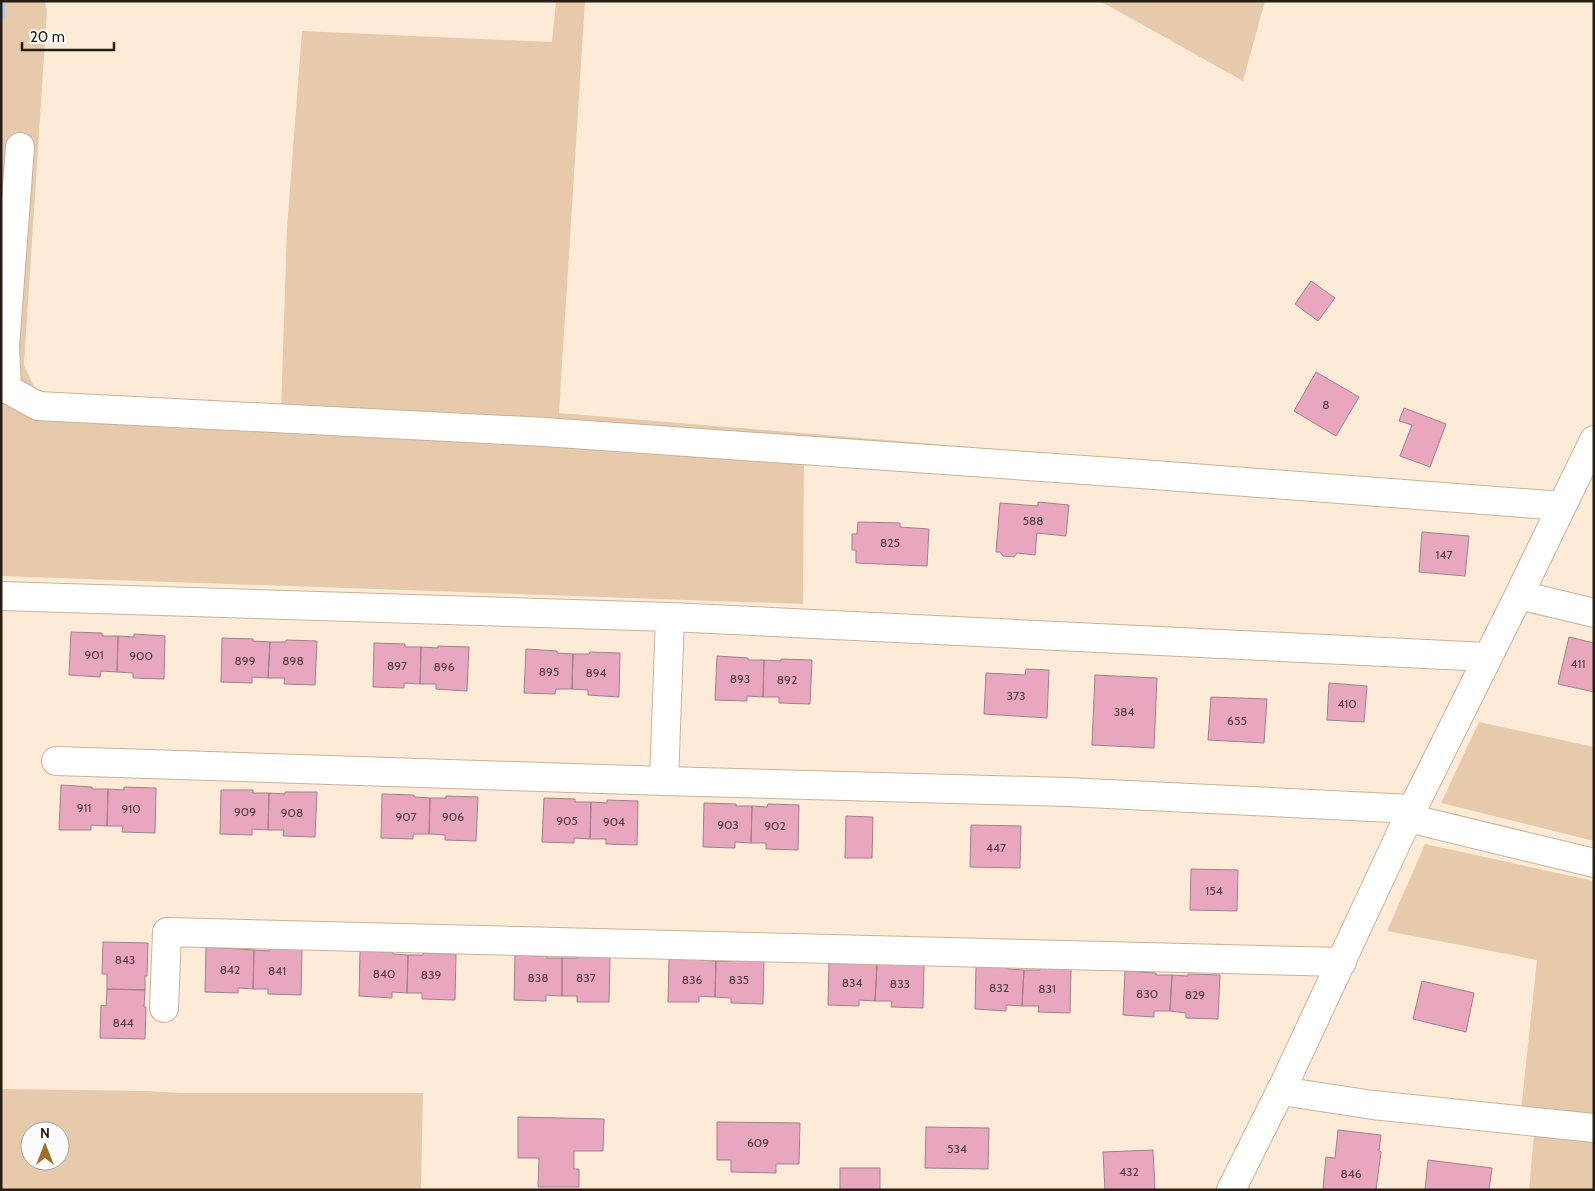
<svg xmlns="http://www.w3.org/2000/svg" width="1595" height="1191" viewBox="0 0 1595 1191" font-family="Cabin,sans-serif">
<rect width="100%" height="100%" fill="#feebd7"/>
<path fill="#e7caac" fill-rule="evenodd" d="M1 1H44L47 10 24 365 36 391 281 410 287 228 302 31 552 42 556 1H585L559 413 1163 463 1539 512 948 475 804 461 803 604 1 576Z
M1100 1H1265L1243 81Z
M1479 722 1594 747V841L1441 803Z
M1425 844 1594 881V1116L1521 1110 1537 960 1387 931Z
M1 1089 147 1091 180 1093H423L421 1190H1ZM30 1131H60V1161H30Z
M1534 1134 1594 1140V1190H1529Z"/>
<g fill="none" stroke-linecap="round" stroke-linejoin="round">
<path stroke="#b1cbf5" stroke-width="9" d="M1 15 2 1"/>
</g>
<path fill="#e8a6bf" stroke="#a1818d" d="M1311 281 1335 298 1318 321 1295 304Z
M1316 372 1359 397 1336 436 1294 411Z
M1404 408 1446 424 1430 467 1400 456 1412 425 1399 421Z
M1038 502 1069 505 1066 536 1037 533 1035 555 1017 553 1014 557 1003 556 1000 552H996L1000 503 1038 506Z
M858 522 900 523V527L929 529 927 566 856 563V550H852V534H857Z
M1422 532 1469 536 1465 576 1419 572Z
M71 632 102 633V636H118L117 672 101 671 100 677 69 675Z
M134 634 165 636 164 679 133 678V673L117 672 118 636 134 637Z
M1569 637 1594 643V692L1558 684Z
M222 638 253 639V641L270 642 268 678 252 677V683L221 682Z
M286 640 317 641 315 685 284 684 285 678H268L270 642H286Z
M374 643 405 644V647H421L420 684 404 683V688L373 687Z
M438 646 469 647 467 691 436 689V684H420L421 647 438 648Z
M526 649 557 651V653L573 654 572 689H556L555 694 524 693Z
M590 652 620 653 619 697 588 695V690L572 689 573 654H589Z
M717 656 748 658V660H764L763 697 747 696V701L715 700Z
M781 659 812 660 810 704 779 703V697H763L764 660 781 661Z
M1026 669 1049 670 1047 718 984 714 986 673 1025 675Z
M1095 675 1157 678 1154 748 1092 745Z
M1329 683 1367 686 1364 722 1327 720Z
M1211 697 1267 699 1264 743 1208 740Z
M61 785 92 787V789H108L107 826 91 825V830H59Z
M124 787 156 788 155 833 122 832 123 826H107L108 789 124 790Z
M221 790H253V793H269L268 830 252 829V835L220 834Z
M285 792H317L315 837 283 836 284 830H268L269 793 285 794Z
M382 794 414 795V797L430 798 429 834H413V839L381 838Z
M446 796 478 797 476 841 445 840V835L429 834 430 798H446Z
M544 798 575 799V802H591L590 839 574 838V843L542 842Z
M607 800 638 801 637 845 606 844V839H590L591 802 607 803Z
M704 803 736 804V806H752L751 843 735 842V848L703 847Z
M768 804 799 805 798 850 766 849V843H751L752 806 767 807Z
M846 816 873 817 872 858H845Z
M971 825 1021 826 1020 868 970 867Z
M1191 869 1238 870 1237 911 1190 910Z
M103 942 148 943 147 976H145V990L107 989V974H102Z
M206 947 254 950 253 989 238 988V993L205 992Z
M269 949H302L301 995 268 994V989H253L254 950 269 951Z
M360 951 393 952V954L408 955 407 993 392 992V998L359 996Z
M423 953 456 954 455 1000 422 999V993H407L408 955H423Z
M515 955 547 956V958H562V996L546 995V1001L514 1000Z
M578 956 610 957 609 1002H577V996H562V958H578Z
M669 958H700V960L716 961 715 997 699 996V1002H668Z
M732 959 764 960 763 1004 731 1003V998L715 997 716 961H732Z
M829 961 861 962V964H877L875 1001 859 1000V1006L828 1005Z
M893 963 924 964 923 1008 891 1007 892 1001H875L877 964 893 965Z
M976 966 1008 967V969L1024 970 1022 1006 1006 1005V1011L975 1009Z
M1040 968 1071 969 1070 1013 1038 1012 1039 1006H1022L1024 970H1040Z
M1125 971 1156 973V975H1172L1170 1011H1154V1017L1123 1015Z
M1188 974 1220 975 1218 1019 1186 1018V1013L1170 1011 1172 975 1188 976Z
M1422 981 1474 993 1466 1032 1413 1019Z
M107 989 145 990 144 1007H146L145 1039 100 1038 101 1005 106 1006Z
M518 1117 604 1119 603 1151H574V1169H579V1187H538L539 1158H518Z
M717 1122 800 1123 799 1164H776V1173L731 1172V1160H717Z
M926 1127 989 1128 988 1169 925 1168Z
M1338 1130 1381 1135 1379 1151 1381 1152 1376 1190H1327L1323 1188 1326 1157 1335 1158Z
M1153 1150 1155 1190H1105L1103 1152Z
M1428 1160 1492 1168 1489 1190H1425Z
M840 1168H880V1190H840Z"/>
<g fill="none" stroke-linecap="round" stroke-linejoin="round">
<defs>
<path id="minor" d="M20 147 5 346 7 389 38 406 545 432 1141 474 1562 506
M1519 595 1594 613
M1 596 670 617 1487 657
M56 761 664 781 670 617
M664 781 1067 792 1412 809
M1408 818 1594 863
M164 1008 167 932 1342 962
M1281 1091 1373 1105 1594 1128
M1231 1190 1288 1076 1408 818 1519 595 1594 440"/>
</defs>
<use href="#minor" stroke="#c9b29b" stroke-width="30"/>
<use href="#minor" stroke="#fff" stroke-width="28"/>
</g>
<g text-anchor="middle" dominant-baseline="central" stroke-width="5" stroke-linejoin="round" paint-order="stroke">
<g font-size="12" fill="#564040">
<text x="1326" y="404">8</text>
<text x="1033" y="520">588</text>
<text x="890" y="542">825</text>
<text x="1444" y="554">147</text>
<text x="94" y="654">901</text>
<text x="141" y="655">900</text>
<text x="245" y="660">899</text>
<text x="293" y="660">898</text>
<text x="1578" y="663">411</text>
<text x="397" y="665">897</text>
<text x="444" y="666">896</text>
<text x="549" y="671">895</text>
<text x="596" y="672">894</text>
<text x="740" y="678">893</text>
<text x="787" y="679">892</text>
<text x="1016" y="695">373</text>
<text x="1347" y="703">410</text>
<text x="1124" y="711">384</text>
<text x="1237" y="720">655</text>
<text x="84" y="807">911</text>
<text x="131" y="808">910</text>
<text x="245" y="811">909</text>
<text x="292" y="812">908</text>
<text x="406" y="816">907</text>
<text x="453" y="816">906</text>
<text x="567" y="820">905</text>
<text x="614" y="821">904</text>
<text x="728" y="824">903</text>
<text x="775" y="825">902</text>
<text x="996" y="847">447</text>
<text x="1214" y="890">154</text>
<text x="125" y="959">843</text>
<text x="230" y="969">842</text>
<text x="277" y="970">841</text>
<text x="384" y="973">840</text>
<text x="431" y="974">839</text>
<text x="538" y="977">838</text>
<text x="586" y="977">837</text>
<text x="692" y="979">836</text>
<text x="739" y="979">835</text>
<text x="852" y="982">834</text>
<text x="900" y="983">833</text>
<text x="999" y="987">832</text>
<text x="1047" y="988">831</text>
<text x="1147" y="993">830</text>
<text x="1195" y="994">829</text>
<text x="123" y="1022">844</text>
<text x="758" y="1142">609</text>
<text x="957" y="1148">534</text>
<text x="1129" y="1171">432</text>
<text x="1351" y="1173">846</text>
</g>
</g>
<rect width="1595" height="1191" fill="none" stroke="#261e15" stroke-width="5"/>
<g transform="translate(45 1146)"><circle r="24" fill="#fcfcfc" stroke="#a6a3a0"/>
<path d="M0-4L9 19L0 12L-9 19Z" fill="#a46e28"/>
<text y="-8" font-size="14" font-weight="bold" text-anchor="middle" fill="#261e15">N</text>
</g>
<path d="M22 42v8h92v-8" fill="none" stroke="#261e15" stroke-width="2.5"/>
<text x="30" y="42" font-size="15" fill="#261e15" stroke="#fcfcfc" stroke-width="4" paint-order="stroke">20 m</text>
</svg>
